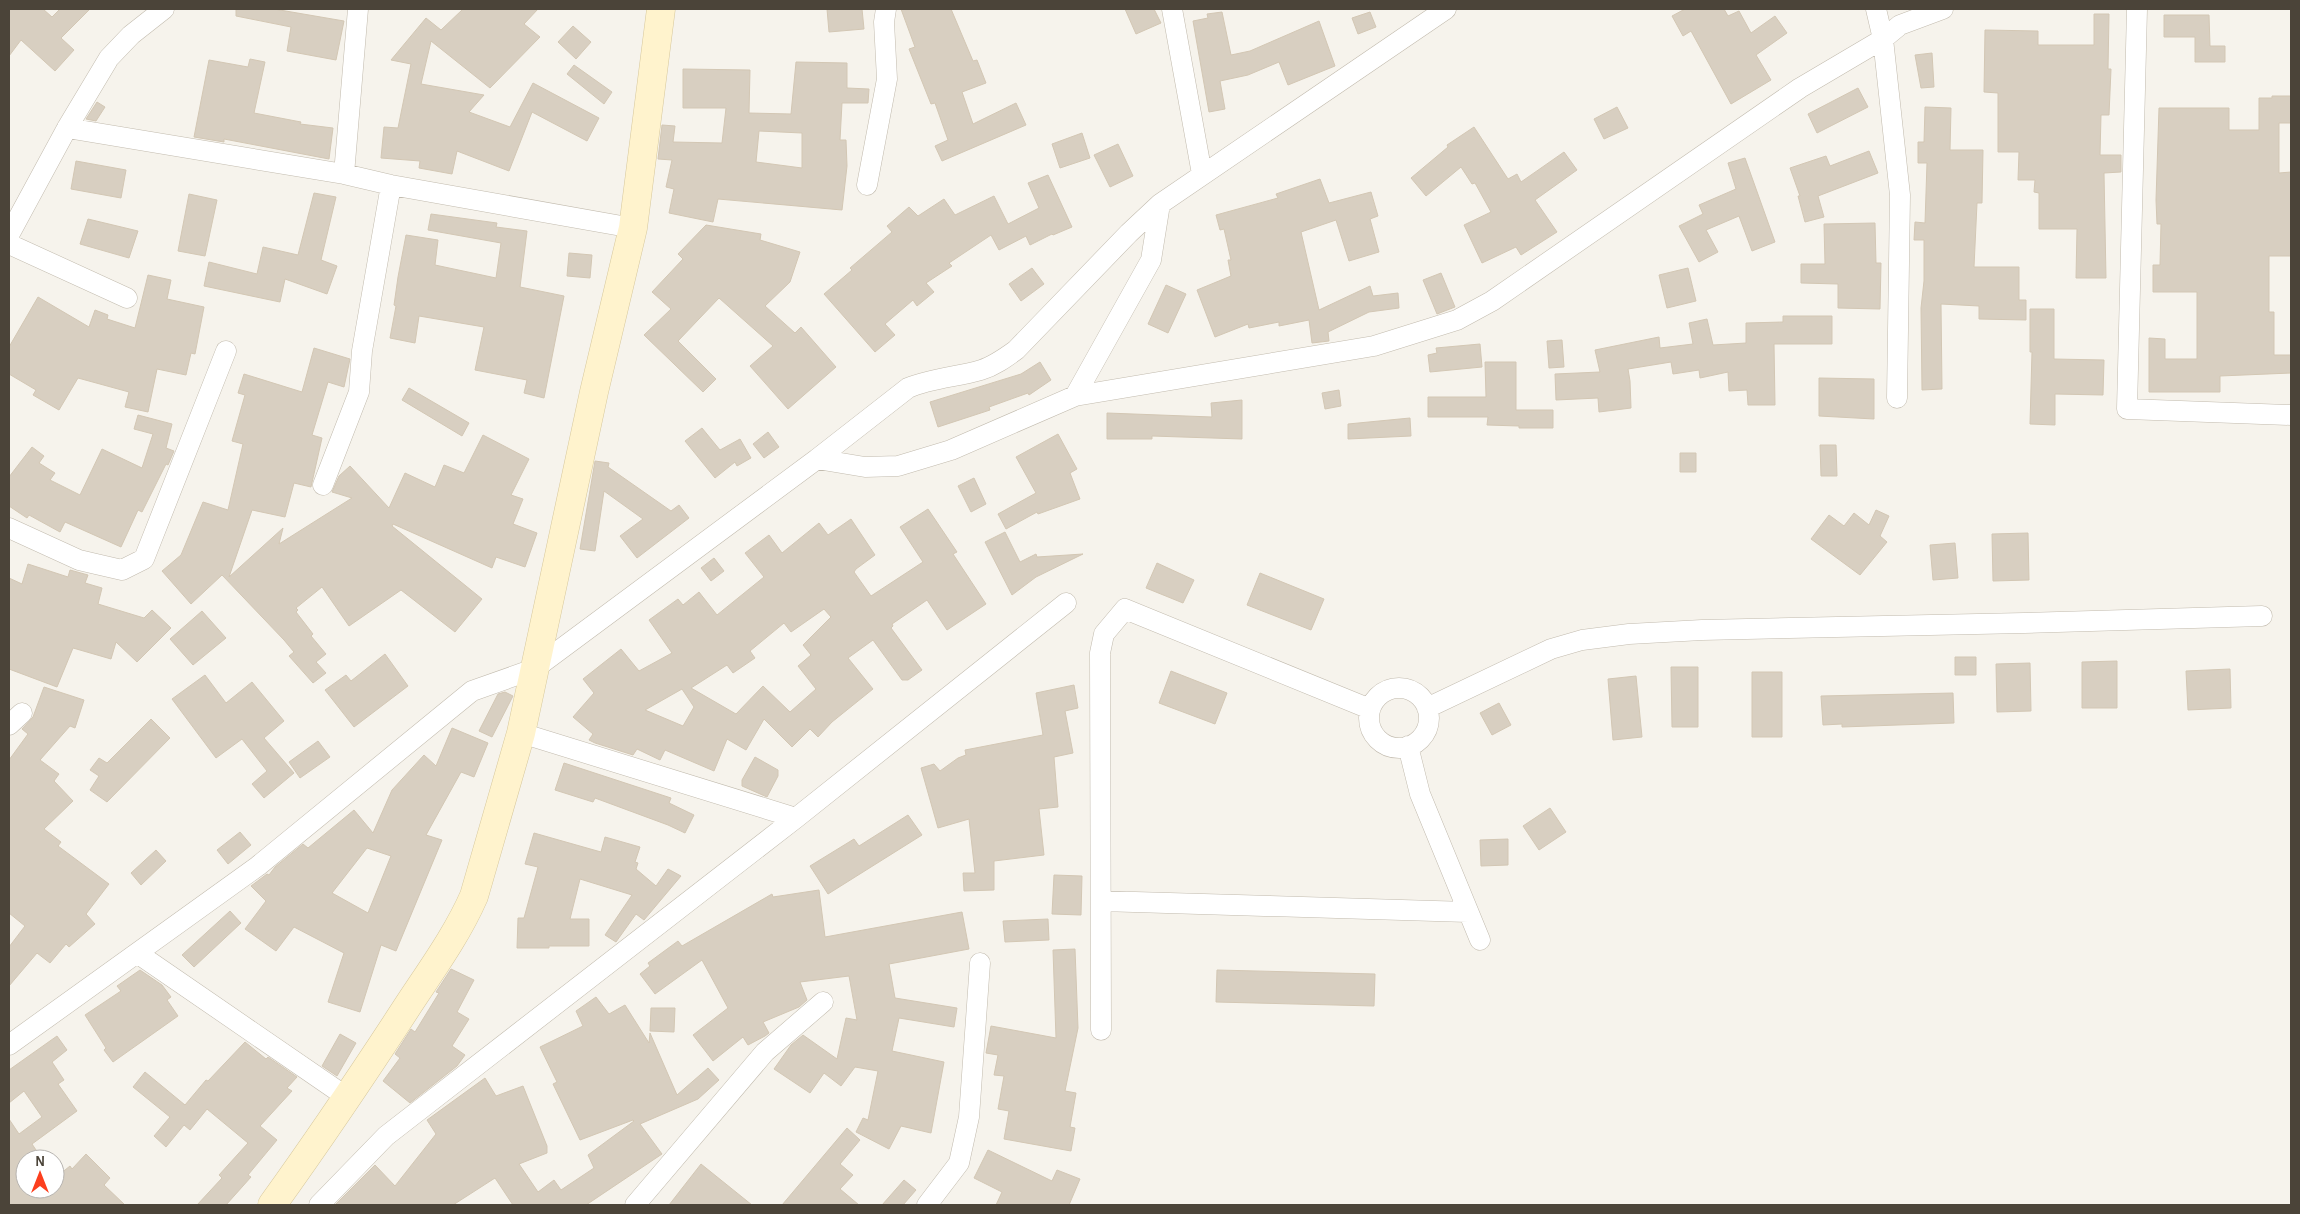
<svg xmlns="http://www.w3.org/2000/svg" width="2300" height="1214" viewBox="0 0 2300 1214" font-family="'Alegreya Sans',sans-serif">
<rect width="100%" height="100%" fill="#f6f3ec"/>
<path fill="#d8cfc1" stroke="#d3c7b4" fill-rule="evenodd" d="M9 9H43L52 17 60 9H90L61 38 74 50 55 71 21 40 9 56Z
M236 9H274L344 21 336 60 287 51 291 27 236 16Z
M463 9H538L524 24 540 37 490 88 431 41 421 84 484 95 469 112 510 127 533 83 599 118 587 141 532 112 509 171 457 151 452 174 419 168 420 161 381 158 384 127 398 128 411 64 391 60 426 18 441 30Z
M827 9H862L864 29 829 32Z
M901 9H951L973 61 977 60 986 83 962 92 973 124 1016 103 1026 125 942 161 935 146 948 140 935 103 931 104 909 49 915 47Z
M1125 9H1154L1161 23 1136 34Z
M1685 9H1724L1728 16 1739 11 1751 33 1775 16 1787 33 1756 55 1771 80 1731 104 1691 31 1683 36 1672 16Z
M1222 12 1231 55 1250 51 1319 21 1335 66 1288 85 1279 62 1248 75 1220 81 1225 109 1209 112 1193 21 1208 18 1207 14Z
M1370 12 1376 27 1358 34 1352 18Z
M2094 14H2109L2108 69H2111L2109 115H2101L2100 155H2121V172L2104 173 2106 278H2076L2077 229H2039V193L2034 192 2035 180H2018L2019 152H1998V93L1984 92 1985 30 2038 31V45H2094Z
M2164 15H2209L2210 46H2225V62H2195V37H2164Z
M573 26 591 42 576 59 558 42Z
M1932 53 1934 87 1921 88 1915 55Z
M250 59 265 62 254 113 301 122 300 124 333 128 329 159 224 139V142L194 137 209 60 248 67Z
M796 62 847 63V88L869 89 868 103H842L840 140H846L847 166 842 210 718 199 713 222 669 213 674 189 666 187 672 160 658 159 662 125 675 126 673 142 722 143 726 108H683V69L750 70 749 113 791 114ZM759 131 802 133V168L756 162Z
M574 65 612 92 604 104 567 74Z
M1858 88 1868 107 1817 133 1808 114Z
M2272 96H2291V123H2279V173L2291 172V256H2269V312H2274V355H2291V373L2220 376V392H2149V338L2165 339V359H2197V292H2153V265H2160L2161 224H2157L2156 200 2159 108H2229V130H2259V98H2272Z
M97 102 105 107 96 121 86 119Z
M1617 107 1628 128 1604 139 1594 119Z
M1925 107 1951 108 1950 150H1983L1982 203H1977L1974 267H2019V300H2026V320L1979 319V306L1941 304 1942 389 1922 390 1921 308 1924 281V240H1914L1915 222 1925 223 1927 163H1918V142H1924Z
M1474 127 1508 179 1517 174 1521 182 1564 152 1577 170 1535 200 1557 232 1521 255 1516 247 1482 263 1464 225 1491 212 1475 183 1472 184 1461 167 1426 196 1411 178 1448 147 1447 145Z
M1082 133 1090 158 1060 168 1052 144Z
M1118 144 1133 176 1110 187 1094 155Z
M1869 151 1878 173 1818 196 1824 217 1805 222 1798 196H1800L1790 168 1826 156 1830 166Z
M1745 158 1775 242 1752 251 1739 216 1706 230 1718 252 1699 262 1679 226 1703 214 1699 205 1736 189 1728 163Z
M76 161 126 170 121 198 71 189Z
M1048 175 1072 227 1053 235 1052 234 1030 245 1026 236 999 250 991 235 949 263 952 266 926 283 934 292 917 306 913 300 885 324 895 335 875 352 824 294 852 270 850 268 892 232 887 226 909 207 918 216 944 199 955 215 994 196 1008 224 1039 208 1028 183Z
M1320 179 1329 203 1371 192 1378 216 1370 219 1379 252 1349 261 1336 220 1301 232 1319 310 1370 286 1373 296 1398 293 1399 308 1369 312 1328 332 1329 341 1312 343 1309 320 1279 326V322L1249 328 1248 324 1215 337 1197 290 1231 276 1228 260H1231L1224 229 1220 230 1216 215 1278 198 1276 194Z
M314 193 336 197 321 260 337 266 327 294 285 279 280 302 204 286 209 262 257 274 263 247 298 255Z
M189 194 217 200 205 256 178 251Z
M431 214 497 223 496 227 527 231 520 287 564 296 544 398 524 393 527 380 475 370 484 327 419 316 415 343 390 338 396 306 394 305 398 277 406 235 438 240 435 265 496 278 501 243 428 230Z
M88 219 138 231 129 258 80 244Z
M1875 223 1876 263H1881L1880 309 1838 308V284L1801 283V264H1825L1824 224Z
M706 225 761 234 760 240 800 252 790 282 765 306 795 333 801 327 836 367 788 409 750 366 773 346 719 298 678 341 716 379 703 392 644 335 671 309 652 292 683 259 678 254Z
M569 253 592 255 590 278 567 276Z
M1032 268 1044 284 1021 301 1009 284Z
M1688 268 1696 301 1667 308 1659 275Z
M1441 273 1455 307 1437 314 1423 280Z
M148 275 171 280 167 299 204 307 195 354 191 353 186 375 157 369 148 412 125 407 129 392 78 378 59 410 33 395 36 390 9 374V347L38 297 89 327 95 310 108 315 107 319 135 328Z
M1166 285 1186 294 1168 333 1148 324Z
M2030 309H2054V359L2104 360 2103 395 2055 394V425L2030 424 2032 352H2030Z
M1783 316H1832V344H1774L1775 405H1748L1747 390 1729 391 1728 372 1700 378 1699 370 1673 374 1671 362 1628 369 1630 381 1631 408 1599 412 1598 398 1556 400 1555 374 1600 372 1595 350 1659 337 1660 348 1693 344 1689 323 1707 319 1713 345 1746 343V323L1783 322Z
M1562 340 1564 367 1549 368 1547 341Z
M1480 344 1482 367 1430 372 1428 355 1437 353 1436 348Z
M314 348 350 359 344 387 328 382 312 435 322 438 311 487 294 483 285 517 252 510 229 577 283 528 279 544 352 498 332 492 339 476 350 466 389 508 405 473 435 487 444 465 464 473 483 435 529 459 511 495 523 499 513 524 537 533 525 567 496 557 492 568 393 524 392 526 482 599 455 632 401 590 349 626 322 587 296 608 298 610 296 612 313 634 311 636 326 654 316 662 326 673 313 683 289 656 294 652 284 640 222 575 191 604 162 571 181 555 203 502 228 510 243 444 232 441 245 395 238 393 244 374 302 392Z
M1040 362 1051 380 1029 395 1028 393 989 407 990 410 938 427 930 402 1021 374Z
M1485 362H1516V410H1553V428H1519V426L1487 425 1488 417H1428V397H1486Z
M1819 378 1874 379V419L1819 416Z
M409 388 469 423 462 436 402 400Z
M1339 390 1341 406 1325 409 1322 393Z
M1242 400V439L1152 436V439H1107V413L1212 417 1211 403Z
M138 415 172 424 166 448 174 451 168 465 166 464 142 512 138 510 121 547 65 522 60 532 29 515 27 518 9 506V477L32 447 44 456 39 463 55 473 50 480 80 495 102 449 142 468 153 434 134 429Z
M1410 418 1411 436 1348 439V424Z
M702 428 720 450 740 439 751 458 737 466 735 462 715 478 685 441Z
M768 432 779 447 764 458 753 444Z
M1058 434 1077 469 1070 473 1080 499 1038 514 1037 512 1006 529 998 514 1036 493 1016 457Z
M1820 445H1836L1837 476H1821Z
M1680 453H1696V472H1680Z
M595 461 609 463 608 467 671 511 679 505 689 518 637 558 620 536 643 519 604 491 595 551 580 549Z
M974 478 986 504 971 512 958 486Z
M928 509 957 552 953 554 986 604 947 630 927 600 892 624 893 626 891 628 922 670 908 680H902L873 640 848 658 873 689 832 722 818 737 810 729 792 747 764 719 746 750 727 739 714 771 665 750 660 760 637 749 633 755 595 743 589 740 593 734 573 717 594 693 583 679 621 649 639 671 672 653 649 620 678 599 683 605 699 592 717 615 764 577 745 553 769 535 782 553 819 523 828 535 851 519 875 555 856 569 854 572 871 596 923 562 900 527ZM824 609 831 617 803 645 811 655 798 666 816 689 790 712 763 686 736 714 691 688 727 665 733 673 755 658 750 651 784 623 791 632ZM682 689 694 707 683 726 645 710Z
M1876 510 1889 516 1880 536 1887 542 1860 575 1811 539 1829 515 1844 526 1854 513 1869 525Z
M1005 532 1020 562 1036 554 1037 557 1083 554 1036 577 1012 595 985 542Z
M2028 533 2029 580 1993 581 1992 534Z
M1955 543 1958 578 1933 580 1930 545Z
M714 558 724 571 711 581 701 568Z
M1157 563 1194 580 1183 603 1146 588Z
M28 564 68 577 70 570 88 575 85 583 102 588 98 604 144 618 152 610 171 628 137 662 116 642 111 659 73 648 57 687 9 669V578L22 584Z
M1260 573 1324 599 1311 630 1247 605Z
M202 611 226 638 193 665 170 639Z
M385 654 408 686 354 727 325 690 346 675 351 681Z
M1955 657H1976V675H1955Z
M2117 661V708H2082V662Z
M2030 663 2031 711 1997 712 1996 664Z
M1671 667H1698V727H1672Z
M2230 669 2231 708 2188 710 2186 671Z
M1171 671 1227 693 1215 724 1159 703Z
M1752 672H1782V737H1752Z
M205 675 226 703 252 682 284 721 264 738 294 773 264 798 252 784 267 771 242 739 216 758 172 699Z
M1636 676 1642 737 1613 740 1608 679Z
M1074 685 1078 708 1065 711 1073 753 1054 757 1058 807 1039 809 1044 855 994 861V890L964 891 963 873H975L969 819 938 828 921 768 934 764 940 771 958 758 966 755 965 750 1043 735 1036 693Z
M44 687 84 700 75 728 70 726 40 760 59 774 54 781 73 801 44 829 61 842 58 846 109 884 86 914 95 924 69 947 66 944 50 963 37 953 9 986V947L25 926 9 913V760L28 734 22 729 33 717Z
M505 692 513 696 492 737 479 731 498 694Z
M1953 693 1954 723 1842 727V724L1823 725 1821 696Z
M1499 703 1511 725 1492 735 1480 713Z
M151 719 170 738 107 802 90 790 99 776 90 770 99 758 107 763Z
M452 728 488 743 474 777 461 772 426 835 442 840 396 951 381 945 360 1012 328 1002 344 953 294 927 276 951 245 929 266 901 251 886 267 874 269 875 275 867 303 844 308 848 354 810 373 833 392 790 424 755 436 766ZM367 848 391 856 368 913 332 893Z
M318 741 330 757 300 778 289 762Z
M755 757 778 770V776L767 797 742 786V780Z
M564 763 671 798 669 803 694 815 685 833 668 825 595 798 593 802 555 790Z
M1550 808 1566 832 1539 850 1523 826Z
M908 815 922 835 828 894 810 866 854 839 859 846Z
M240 832 251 845 228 864 217 850Z
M534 833 601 852 605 837 640 847 635 862 638 863 636 869 656 886 668 869 681 876 644 920 636 914 616 942 605 935 632 895 580 879 570 919H589V946H549V948H517L518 918H524L538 867 525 864Z
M1508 839V865L1481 866 1480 840Z
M156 850 166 861 141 885 131 873Z
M1054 875 1082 876 1081 915 1052 914Z
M819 890 825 937 962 912 969 949 889 964 895 998 957 1008 954 1027 899 1018 892 1051 944 1062 931 1133 901 1126 889 1149 856 1132 863 1118 868 1120 878 1071 855 1067 841 1086 824 1073 810 1093 774 1069 791 1045 803 1035 837 1059 846 1018 857 1020 849 976 800 982 807 1000 799 1007 763 1022 769 1033 765 1036 748 1045 743 1037 713 1061 693 1035 728 1008 702 960 655 994 640 974 650 966 648 963 678 941 682 946 772 894 773 897Z
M230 911 241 923 194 967 182 955Z
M1048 919 1049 940 1005 942 1003 921Z
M1075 949 1078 1028 1065 1091 1076 1093 1070 1127 1075 1128 1071 1151 1004 1139 1009 1111 998 1109 1004 1076 994 1075 998 1055 986 1053 991 1026 1056 1038 1053 950Z
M451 969 474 980 457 1012 469 1019 452 1046 465 1055 457 1066 410 1103 383 1081 400 1058 395 1054 411 1029 415 1032 439 993 436 992Z
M140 970 162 985 171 997 167 1000 178 1016 113 1062 104 1050 106 1048 85 1015 121 991 117 986Z
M1217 970 1375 974 1374 1006 1216 1002Z
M596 997 609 1014 625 1005 649 1043 650 1033 677 1095 708 1068 719 1080 698 1099 640 1124 662 1154 586 1205H513L495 1178 453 1205H335L375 1165 395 1186 436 1134 427 1120 485 1078 496 1096 523 1086 547 1146V1153L519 1164 538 1192 554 1180 561 1190 594 1168 588 1155 634 1121 633 1120 580 1140 553 1084 557 1082 540 1047 583 1026 576 1011Z
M651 1008H675L674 1032 650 1031Z
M340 1034 356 1043 337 1076 322 1066Z
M57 1036 67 1050 52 1062 64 1080 58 1084 77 1111 32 1144 42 1159H25V1189H55V1178L70 1166 72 1169 86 1154 110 1178 104 1185 125 1205H9V1119L19 1134 42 1117 24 1091 9 1103V1070Z
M245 1042 266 1059 268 1057 297 1077 287 1088 292 1091 260 1126 277 1140 248 1175 251 1177 226 1205H197L222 1178 219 1175 248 1143 207 1109 190 1130 184 1125 166 1147 154 1136 170 1117 133 1087 145 1072 185 1105 206 1080 208 1081Z
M847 1128 860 1140 840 1164 853 1175 840 1189 859 1205H782Z
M988 1150 1052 1181 1057 1170 1080 1179 1069 1205H996L1002 1192 974 1178Z
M701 1164 752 1205H669Z
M904 1180 916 1190 903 1205H882Z"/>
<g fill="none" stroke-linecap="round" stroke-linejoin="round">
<defs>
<path id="street" d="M1172 9 1202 174
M1876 9 1883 39 1900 195 1897 398
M2137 9 2127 409 2291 415
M67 128 344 174 391 185 633 228
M344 174 358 9
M867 185 887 79 884 22 886 9
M9 235 67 128 109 58 131 35 164 9
M9 244 127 298
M1075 396 1374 346 1457 320 1492 301 1800 88 1883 39 1900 25 1943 9
M817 459 908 388C931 378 957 377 981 370 994 366 1005 358 1016 350L1129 233 1160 204 1446 9
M323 485 359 392 362 351 391 185
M9 528 79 560 96 564 122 570 144 559 226 351
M1369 718a30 30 0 1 1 60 0a30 30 0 1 1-60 0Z
M1427 708 1551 649 1582 640 1629 634 1702 630 2024 623 2262 616
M9 725 22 713
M521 733 796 818
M1408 746 1420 794 1480 940
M1101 901 1468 912
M137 953 348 1098
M1101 1030 1100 653 1104 634 1125 609 1370 709
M9 1045 258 866 472 691 534 669 817 459 865 467 898 466 951 450 1075 396 1151 260 1160 204
M319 1205 386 1136 796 818 1066 603
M635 1205 765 1052 823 1002
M927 1205 959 1163 969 1117 980 963"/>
<path id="secondary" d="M272 1205C318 1141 362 1076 405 1010 429 973 456 937 474 896L521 733 594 392 633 228 661 9"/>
</defs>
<use href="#street" stroke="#c2bbae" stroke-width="21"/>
<use href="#secondary" stroke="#d6c79b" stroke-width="29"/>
<use href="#street" stroke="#fff" stroke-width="20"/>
<use href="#secondary" stroke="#fff3cd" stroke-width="28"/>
</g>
<rect width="2300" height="1214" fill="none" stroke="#4b4439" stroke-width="20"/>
<g transform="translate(40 1174)"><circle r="24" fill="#ffffff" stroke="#b7b4b0"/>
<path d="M0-4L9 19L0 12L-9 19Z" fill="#fc3f1d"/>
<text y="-8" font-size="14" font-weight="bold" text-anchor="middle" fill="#4b4439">N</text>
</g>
</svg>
